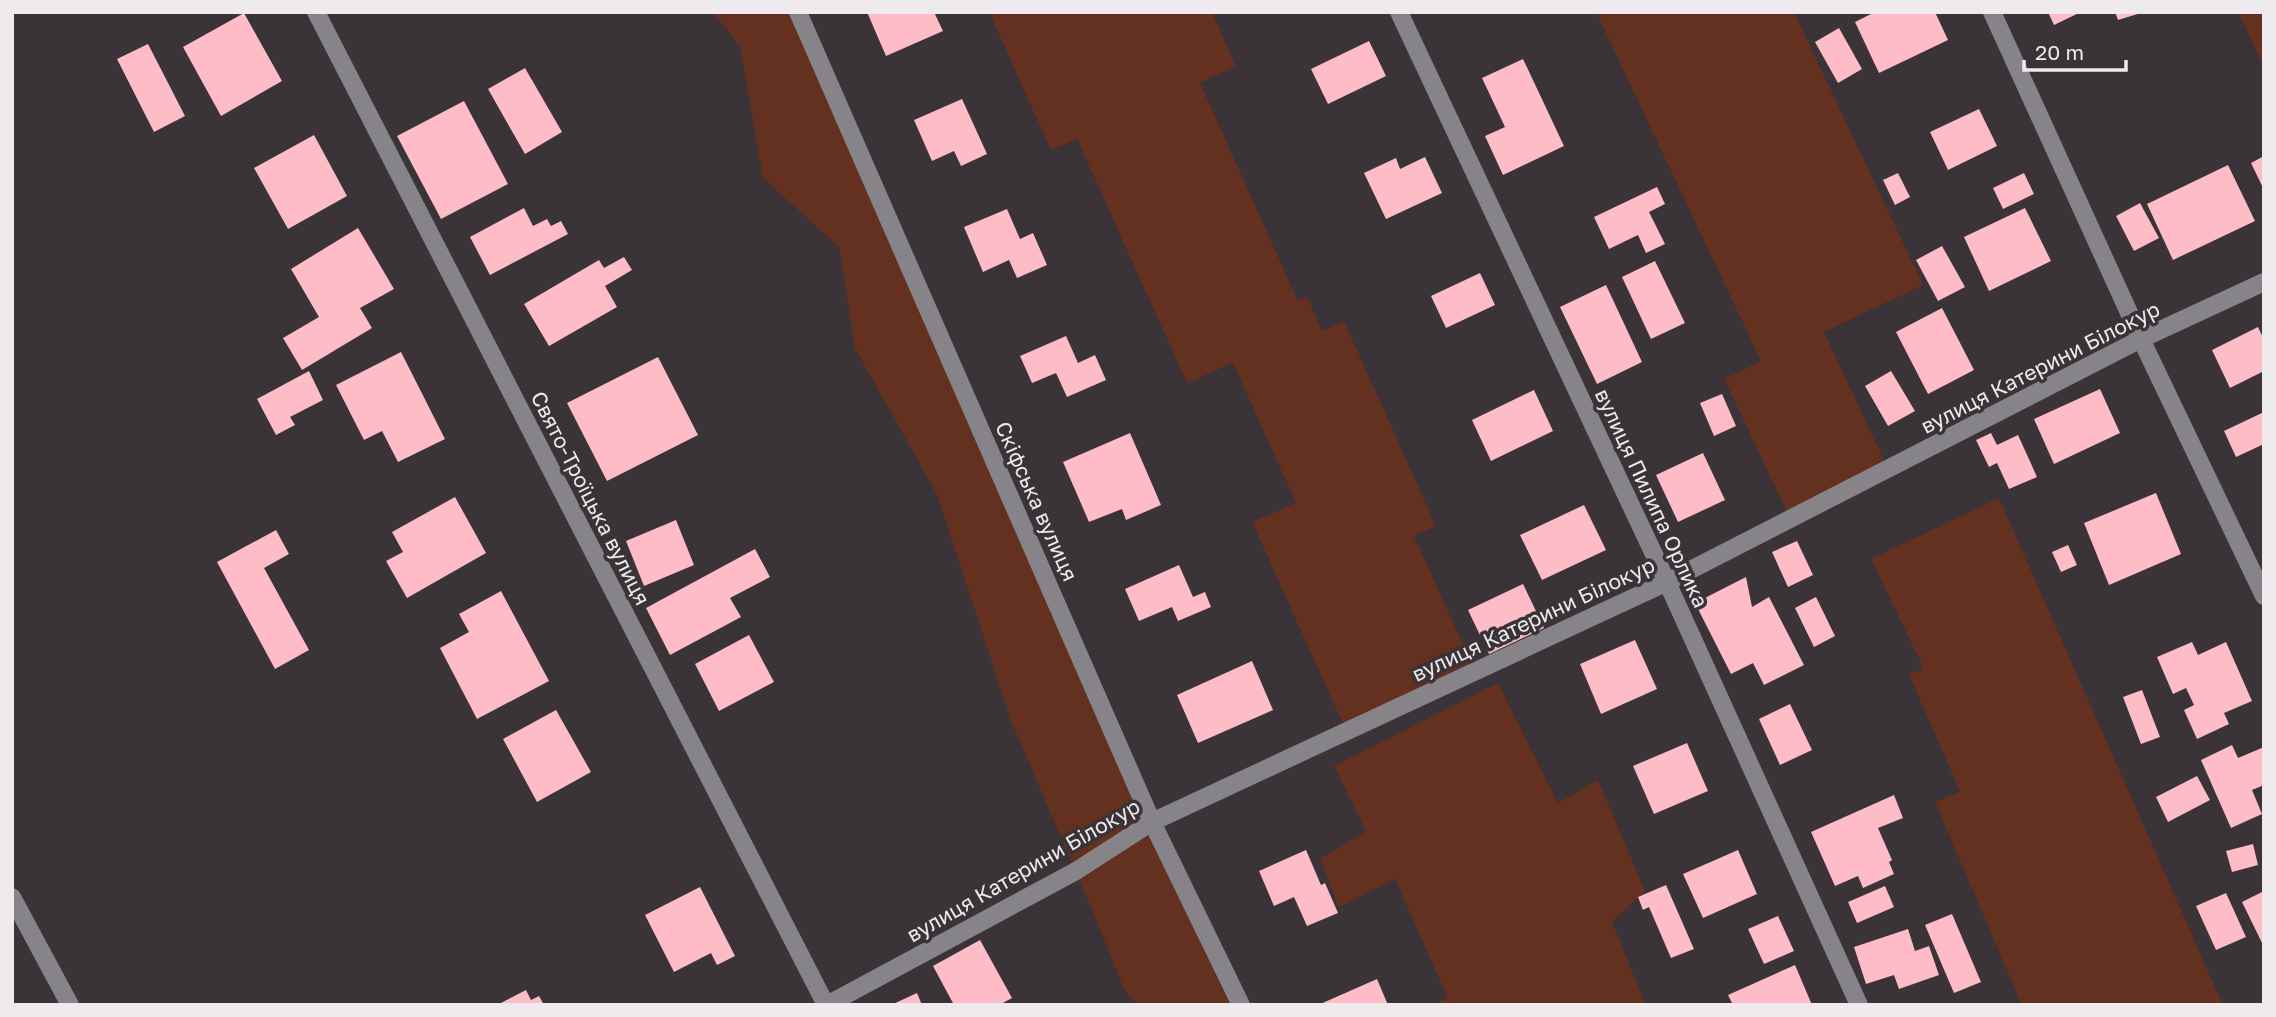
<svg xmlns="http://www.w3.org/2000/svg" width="2276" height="1017" viewBox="0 0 2276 1017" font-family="'Golos Text',sans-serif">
<rect width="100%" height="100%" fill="#3a3338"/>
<path fill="#643020" d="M712 12H798L1241 1005H1138L1124 989 1093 912 1012 723 937 495 855 348 839 247 763 178 740 46Z
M989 12H1212L1236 66 1200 83 1298 301 1307 297 1322 331 1344 321 1436 526 1414 536 1478 678 1349 737 1252 522 1296 503 1233 363 1187 383 1077 139 1051 150Z
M1596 12H1794L1923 285 1824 332 1890 473 1791 520 1724 379 1761 361Z
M2238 12H2264V67Z
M1999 498 2223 1005H2022L1935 802 1960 792 1909 674 1924 669 1871 559Z
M1498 683 1558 803 1598 780 1645 891 1612 922 1646 1005H1435L1447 997 1395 879 1339 907 1320 859 1366 831 1334 766Z"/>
<path fill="#febcc7" d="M867 12H934L943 31 886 56Z
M1875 12H1935L1948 40 1879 73 1855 22Z
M2048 12H2081L2054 25Z
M2115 12H2141V13L2118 20Z
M244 13 282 81 221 116 183 47Z
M1839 28 1862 69 1838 83 1815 42Z
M1369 41 1386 76 1328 104 1311 69Z
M148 44 185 116 154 132 117 59Z
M1523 59 1564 146 1503 175 1485 136 1505 127 1482 78Z
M525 68 562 132 525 154 488 89Z
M962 99 987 154 961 166 954 151 932 161 914 120Z
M464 101 508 184 441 219 397 136Z
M1979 109 1997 146 1948 170 1930 132Z
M314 135 347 196 288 229 254 168Z
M2264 156V190L2251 163Z
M1425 157 1442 193 1386 219 1364 173 1396 158 1400 169Z
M2228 165 2255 221 2173 260 2147 204Z
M1898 173 1910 197 1895 205 1883 180Z
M2024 173 2034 194 2003 209 1993 188Z
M1657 187 1665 204 1649 212 1665 244 1646 253 1638 235 1609 249 1594 217Z
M2140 203 2159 238 2134 251 2116 216Z
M524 208 533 226 547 219 551 226 561 221 568 234 490 275 470 237Z
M2025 208 2051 261 1989 291 1964 237Z
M1007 209 1020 239 1033 233 1047 265 1017 278 1009 260 983 272 964 227Z
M358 228 394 289 360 308 372 328 302 370 283 338 319 317 291 269Z
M1942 246 1965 287 1938 301 1916 260Z
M624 257 632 270 605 286 617 307 549 346 524 304 599 260 604 268Z
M1655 261 1685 323 1651 339 1622 277Z
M1480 273 1495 305 1446 328 1431 296Z
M1606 285 1642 362 1597 384 1560 307Z
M1942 308 1974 370 1928 394 1896 332Z
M2258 327 2264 340V371L2230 388 2212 350Z
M1066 336 1078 363 1095 355 1106 380 1067 397 1056 373 1032 383 1020 356Z
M401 352 445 439 398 462 382 431 364 440 336 385Z
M658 357 698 435 607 481 567 403Z
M309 371 323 400 290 417 295 425 276 435 257 399Z
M1891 371 1915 411 1888 426 1865 386Z
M2100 389 2120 433 2054 464 2034 419Z
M1534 390 1553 431 1491 461 1472 420Z
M1722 394 1736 426 1714 436 1700 403Z
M2264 412V444L2236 457 2224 431Z
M1130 433 1161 505 1126 520 1122 509 1089 522 1063 462Z
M1991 433 1997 445 2018 435 2037 477 2009 489 1997 463 1989 467 1976 440Z
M1703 453 1725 500 1678 522 1656 475Z
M2156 493 2181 554 2109 585 2084 523Z
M455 497 486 553 407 598 386 561 403 552 392 532Z
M1584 505 1606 550 1542 580 1520 535Z
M676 520 694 565 644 586 626 541Z
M276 530 289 554 264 568 309 650 275 669 217 562Z
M1797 541 1813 575 1788 587 1772 552Z
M2068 545 2077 565 2061 572 2052 552Z
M755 549 770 577 730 598 741 617 670 655 646 608Z
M1179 565 1193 597 1205 592 1211 607 1178 621 1172 607 1139 621 1125 589Z
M1746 577 1752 607 1769 597 1804 665 1764 685 1753 663 1731 674 1695 603Z
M1523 584 1544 628 1489 654 1468 610Z
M501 591 549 681 477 719 440 648 469 632 459 614Z
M1816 597 1835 636 1814 647 1795 608Z
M749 635 774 682 719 711 695 664Z
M1635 640 1657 689 1601 714 1580 664Z
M2192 642 2198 655 2226 642 2252 701 2224 713 2229 724 2197 739 2184 710 2194 705 2186 688 2173 694 2157 657Z
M1252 661 1273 710 1198 743 1177 695Z
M2142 690 2160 737 2141 744 2123 697Z
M1790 704 1812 750 1780 765 1759 719Z
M556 710 591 772 537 802 503 739Z
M1687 743 1708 791 1654 814 1633 766Z
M2232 745 2238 758 2264 747V785L2252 790 2262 814 2231 828 2201 760Z
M2197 776 2210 800 2168 822 2156 797Z
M1894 795 1903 818 1878 828 1892 860 1889 862 1894 874 1863 888 1858 876 1835 886 1811 832Z
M2253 844 2258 865 2232 872 2226 851Z
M1306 850 1321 885 1325 883 1338 913 1307 926 1294 897 1274 906 1259 871Z
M1738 850 1757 894 1703 918 1683 874Z
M1666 885 1694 949 1671 958 1649 907 1643 910 1638 897Z
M1885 886 1894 907 1857 923 1848 902Z
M700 887 735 956 717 965 711 953 674 972 645 915Z
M2264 891V947L2242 902Z
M2226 893 2246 937 2216 950 2196 906Z
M1952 914 1981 982 1954 993 1925 925Z
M1778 916 1794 951 1764 964 1748 929Z
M1908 929 1915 951 1929 946 1939 975 1899 989 1894 975 1866 984 1854 947Z
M980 940 1012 998 999 1005H954L933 966Z
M1795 965 1812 1005H1733L1728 995Z
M1377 979 1388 1005H1318Z
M526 990 531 1000 539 996 544 1005H497Z
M917 993 922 1005H891Z"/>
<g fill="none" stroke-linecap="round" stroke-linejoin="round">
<path stroke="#868488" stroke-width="18" d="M316 12 826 1005
M798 12 1152 822 1241 1005
M1399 12 1667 582 1859 1005
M1992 12 2141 339 2264 596
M12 897 70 1005
M827 1005 1076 871 1152 822 1667 582 2141 339 2264 282"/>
</g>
<g text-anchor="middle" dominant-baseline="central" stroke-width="7" stroke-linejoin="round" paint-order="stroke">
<g font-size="21" fill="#efeaed" stroke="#3a3338">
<text transform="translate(2040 367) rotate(-27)">вулиця Катерини Білокур</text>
<text transform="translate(591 498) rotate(63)">Свято-Троїцька вулиця</text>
<text transform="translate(1652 498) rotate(65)">вулиця Пилипа Орлика</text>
<text transform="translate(1037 501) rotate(66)">Скіфська вулиця</text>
<text transform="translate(1533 619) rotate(-25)">вулиця Катерини Білокур</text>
<text transform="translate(1023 870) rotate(-30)">вулиця Катерини Білокур</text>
</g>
</g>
<rect width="2276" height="1017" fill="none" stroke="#efeaed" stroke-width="28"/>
<path d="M2024 60v10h102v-10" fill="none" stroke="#efeaed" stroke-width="3.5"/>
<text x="2035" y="60" font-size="21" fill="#efeaed" stroke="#3a3338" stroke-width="5" paint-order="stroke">20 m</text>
</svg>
